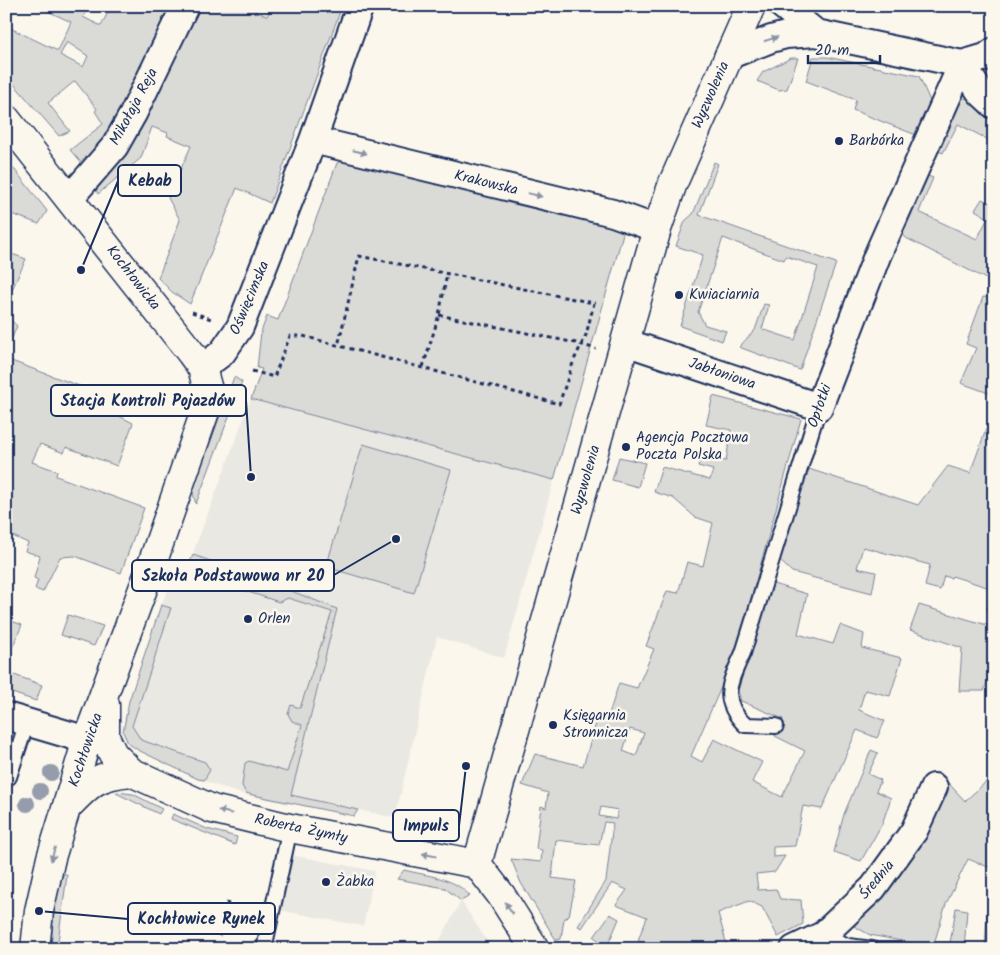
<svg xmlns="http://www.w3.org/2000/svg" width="1000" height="955" viewBox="0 0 1000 955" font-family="Kalam,sans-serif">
<rect width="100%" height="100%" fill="#fbf7ec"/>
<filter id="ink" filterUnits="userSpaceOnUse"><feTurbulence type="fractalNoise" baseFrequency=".02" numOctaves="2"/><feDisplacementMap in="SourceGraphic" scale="10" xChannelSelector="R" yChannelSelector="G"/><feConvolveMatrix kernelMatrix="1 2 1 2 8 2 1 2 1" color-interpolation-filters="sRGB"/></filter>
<g filter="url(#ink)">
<path fill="#eae8e2" d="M251 399 554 480 504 658 437 637 395 818 291 795 289 804 238 793 198 779 138 750 125 738 123 732 125 714 161 605 177 569 190 561Z
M291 855 375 871 363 926 279 910Z
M461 901 483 935 494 949H435Z"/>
<path fill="#dadad7" stroke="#7a849a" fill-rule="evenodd" d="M37 6H89L83 17 101 26 111 6H174L127 111 85 167 70 150 103 124 95 111 97 109 75 81 48 103 70 131 59 136 6 75V26L58 51 71 22ZM67 42 88 56 83 67 60 55Z
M194 6H256L255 11 267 16 272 6H342L270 203 237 188 190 304 172 292 158 278 180 220 168 198 191 146 167 136 168 133 152 127 141 158 98 194 93 184Z
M813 57H827L919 76 930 101 916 135 853 110 856 100 806 81Z
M791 58H798L787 89 779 90 757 81 763 72Z
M963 98 974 99 994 116V140L987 139 958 124 943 153 935 150 957 102Z
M346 160 624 230 554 480 251 399 262 369 257 368 261 332 267 316 278 320 337 163Z
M714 162 718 164 699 215 836 263 800 370 739 347 755 330 764 304 769 305 762 329 795 340 818 267 786 256 784 260 723 238 698 312 705 325 726 331 722 341 680 326 703 255 676 246 685 221 693 214Z
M6 165 15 170 47 211 39 224 6 212Z
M923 174 933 178 919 212 977 239 988 218 975 210 982 199 994 205V283L904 237 898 227Z
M6 252 26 259 6 303Z
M983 297 994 298V395L961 383 976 348 966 344Z
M6 315 17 326 9 345 6 343Z
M6 359 123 402 117 415 133 423 117 466 66 447 64 453 40 444 32 462 57 471 56 476 144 508 121 573 75 556 60 557 43 592 35 589 38 580 34 578 40 556 25 551 28 543 6 533Z
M234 377 242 382 196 504 193 494 195 484Z
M713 396 801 419 736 653 691 756 702 762 714 739 762 762 752 782 782 797 805 751 775 736 783 719 741 701 738 691 770 583 807 594 798 634 833 644 840 625 864 634 862 648 902 658 890 696 865 690 859 710 885 721 877 738 857 730 822 809 803 806 795 846 773 847V857L785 856 775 872 756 874 758 890 776 889 780 899 801 900 803 924 778 937 762 907 749 901 718 913 728 949H685L683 944C665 950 654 953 638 940L647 917 616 905 627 890 612 883 582 928 578 926 606 881 613 823 604 822 599 845 556 840 552 878 576 881 569 916 564 919 561 939 556 940 521 883 511 859 541 862 542 850 536 849 541 806 546 808 548 793 522 785 535 754 583 766 598 717 607 720 619 683 637 688 654 649 646 646 667 591 678 593 687 562 703 566 713 523 695 517 673 498 654 492 662 467 710 480 713 470 698 466 701 457 726 461 731 430 706 425ZM630 729 644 733 636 756 623 751ZM601 807 618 810 616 819 599 816Z
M994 408V613L987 610 993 589 952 576 951 578 944 576 940 590 925 586 930 565 863 547 857 568 876 572 872 593 792 572 777 558 806 468 918 505 948 466 970 473Z
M363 444 451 470 414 593 326 567Z
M619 457 645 463 638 487 612 480Z
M193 555 243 572 337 609 291 795 358 810 354 816 253 795 246 793 242 786 245 763 249 761 287 772 302 725 292 721 288 714 291 705 300 708 332 612 288 598 279 602 233 587 229 575 190 562Z
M161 605 171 608 132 726 141 740 205 762 210 770 204 780 198 779 138 750 128 743 123 732 129 701Z
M919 605 994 627V669H991L984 691H959L962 648 910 630Z
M68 615 103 626 94 646 61 635Z
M6 619 22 625 6 662Z
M6 672 42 685 36 701 6 691Z
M871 750 878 753 868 774 881 780 876 791 891 798 882 824 861 861 834 852 844 814Z
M940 774 965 801 988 780 994 784V860L991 868 968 859 946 904 933 947 870 935 852 925 927 819Z
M117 792 133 794 162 809 159 814 116 793Z
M173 814 207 829 237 837 235 845 171 819Z
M404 870C427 876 454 877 470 896L461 901 445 888 397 879Z
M65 873 67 875 57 949H51C52 934 55 880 65 873Z
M956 908 967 910 964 949H949Z
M987 913 994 915V949H985Z
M610 914 619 919 610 940 605 945 594 937Z"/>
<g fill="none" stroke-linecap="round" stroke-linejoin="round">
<g stroke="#1b2f5e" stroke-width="18">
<path id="service" d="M776 726 745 725C719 699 730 682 743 653L819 407
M9 777 27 722
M823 935 848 946 872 949
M264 949 290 828"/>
</g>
<g stroke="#1b2f5e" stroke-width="30">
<path id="minor" d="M783 6 816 33
M728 56 771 39 786 35 816 33 962 64 986 57 994 51
M962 64 980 92 994 105
M313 140 613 213 657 229
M70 198 115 146 133 114 185 6
M625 342 819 407 877 256 962 64
M202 368 222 353 240 327 313 140 360 6
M6 716 87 740
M794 949 823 935 873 888 914 831 934 787"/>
</g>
<g stroke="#1b2f5e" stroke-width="31">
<path id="tertiary" d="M6 119 191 353 202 368 210 397 151 567 87 740 51 858 39 911 35 949
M105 705V737L113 754 131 772 212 809 290 828 477 864
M67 807C90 783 97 775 131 772
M477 864 657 229 673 183 751 6
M477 864 501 895 535 949"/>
</g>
<path stroke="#1b2f5e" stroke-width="3" stroke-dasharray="4 4" stroke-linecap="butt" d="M192 312 214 320
M439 315 576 343 596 349
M423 367 439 315 447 274
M252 371 274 377 290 336H303C388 359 473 381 559 404L574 360 586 335 594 303 359 256 338 346
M219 936 228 902"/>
<use href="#service" stroke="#fbf7ec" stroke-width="14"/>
<use href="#minor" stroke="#fbf7ec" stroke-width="26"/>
<use href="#tertiary" stroke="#fbf7ec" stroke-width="28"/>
</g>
<g fill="#959cab">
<circle cx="51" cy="773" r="8"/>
<circle cx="40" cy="791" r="8"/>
<circle cx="27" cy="804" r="8"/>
</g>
<defs><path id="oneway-solid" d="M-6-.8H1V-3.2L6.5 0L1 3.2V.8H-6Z" transform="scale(1.25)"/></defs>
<g fill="#8b93a5">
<use href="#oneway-solid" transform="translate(771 39) rotate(-17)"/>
<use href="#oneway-solid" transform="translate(360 152) rotate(14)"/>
<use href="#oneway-solid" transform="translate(535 195) rotate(14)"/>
<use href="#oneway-solid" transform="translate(225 812) rotate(-166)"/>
<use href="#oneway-solid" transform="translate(53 854) rotate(106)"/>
<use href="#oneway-solid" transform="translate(429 855) rotate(-169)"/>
<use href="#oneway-solid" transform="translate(509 908) rotate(-123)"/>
</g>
</g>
<g fill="#1b2f5e" stroke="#fbf7ec" stroke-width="2">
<circle cx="839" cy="141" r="5"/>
<circle cx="679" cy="295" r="5"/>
<circle cx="626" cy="447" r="5"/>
<circle cx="248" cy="619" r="5"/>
<circle cx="553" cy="725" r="5"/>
<circle cx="326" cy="882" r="5"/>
</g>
<g text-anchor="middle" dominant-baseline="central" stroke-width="5" stroke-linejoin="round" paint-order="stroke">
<g font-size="15" fill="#1b2f5e" stroke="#fbf7ec">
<text transform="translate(711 95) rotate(-66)">Wyzwolenia</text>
<text transform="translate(134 107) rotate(-62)">Mikołaja Reja</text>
<text transform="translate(486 183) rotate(14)">Krakowska</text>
<text transform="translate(133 278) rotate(52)">Kochłowicka</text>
<text transform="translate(250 298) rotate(-67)">Oświęcimska</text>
<text transform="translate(722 374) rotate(19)">Jabłoniowa</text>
<text transform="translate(820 406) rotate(-71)">Opłotki</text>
<text transform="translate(586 480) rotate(-74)">Wyzwolenia</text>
<text transform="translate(86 750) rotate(-71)">Kochłowicka</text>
<text transform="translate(301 829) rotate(12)">Roberta Żymły</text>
<text transform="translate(877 880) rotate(-50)">Średnia</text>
</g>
<g font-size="15" fill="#1b2f5e" stroke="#fbf7ec" text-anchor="start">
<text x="849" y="141">Barbórka</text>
<text x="689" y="295">Kwiaciarnia</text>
<text x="636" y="438">Agencja Pocztowa<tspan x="636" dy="17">Poczta Polska</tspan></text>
<text x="258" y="619">Orlen</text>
<text x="563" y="716">Księgarnia<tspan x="563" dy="17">Stronnicza</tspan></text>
<text x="336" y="882">Żabka</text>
</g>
</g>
<path fill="none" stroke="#1b2f5e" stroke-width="2" d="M81 270L118 181M251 477L246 400M396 539L334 575M466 766L459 826M39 911L128 919"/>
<g fill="#1b2f5e" stroke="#fbf7ec" stroke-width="2">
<circle cx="81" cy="270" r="5"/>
<circle cx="251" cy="477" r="5"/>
<circle cx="396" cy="539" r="5"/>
<circle cx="466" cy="766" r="5"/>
<circle cx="39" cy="911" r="5"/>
</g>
<g fill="#fbf7ec" stroke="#1b2f5e" stroke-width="2">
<rect x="118" y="165" width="63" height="31" rx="5"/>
<rect x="51" y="385" width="195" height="31" rx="5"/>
<rect x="132" y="560" width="202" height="31" rx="5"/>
<rect x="393" y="810" width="66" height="31" rx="5"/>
<rect x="128" y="903" width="147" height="31" rx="5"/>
</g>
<g font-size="16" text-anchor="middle" font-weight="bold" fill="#1b2f5e">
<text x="150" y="186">Kebab</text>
<text x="148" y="406">Stacja Kontroli Pojazdów</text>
<text x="233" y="581">Szkoła Podstawowa nr 20</text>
<text x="426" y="831">Impuls</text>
<text x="201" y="924">Kochłowice Rynek</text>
</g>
<rect width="1000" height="955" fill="none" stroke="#fbf7ec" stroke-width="25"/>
<rect x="12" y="12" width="975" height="930" fill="none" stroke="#1b2f5e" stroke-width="2" filter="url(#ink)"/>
<path d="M808 55v8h72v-8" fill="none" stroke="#1b2f5e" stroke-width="2.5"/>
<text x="815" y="55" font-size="15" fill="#1b2f5e" stroke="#fbf7ec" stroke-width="4" paint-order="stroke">20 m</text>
</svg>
